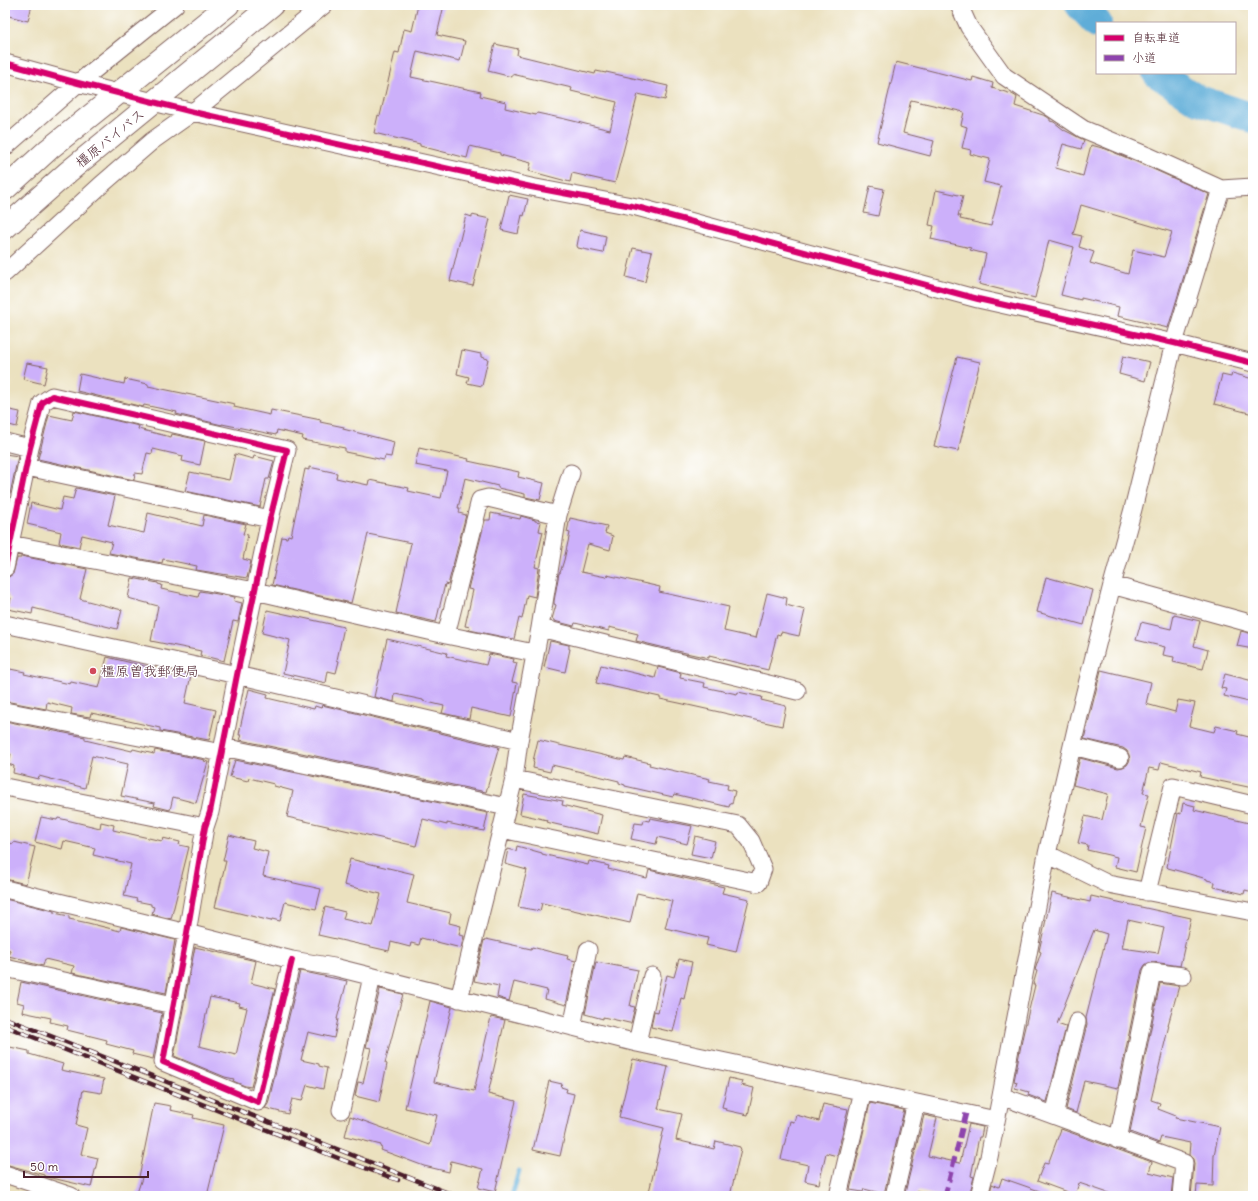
<svg xmlns="http://www.w3.org/2000/svg" width="1258" height="1201" viewBox="0 0 1258 1201" font-family="Delius,'Klee One',sans-serif">
<rect width="100%" height="100%" fill="#fff"/>
<filter id="ink" filterUnits="userSpaceOnUse"><feTurbulence type="fractalNoise" baseFrequency=".025" numOctaves="2"/><feDisplacementMap in="SourceGraphic" scale="8" xChannelSelector="R" yChannelSelector="G"/><feConvolveMatrix kernelMatrix="1 2 1 2 8 2 1 2 1" color-interpolation-filters="sRGB"/></filter>
<filter id="wash" filterUnits="userSpaceOnUse"><feTurbulence type="fractalNoise" baseFrequency=".012" numOctaves="4" result="noise"/><feDisplacementMap in="SourceGraphic" scale="16" xChannelSelector="R" yChannelSelector="G"/><feGaussianBlur stdDeviation="0.9" result="paint"/><feColorMatrix in="noise" values="0 0 0 0 0 0 0 0 0 0 0 0 0 0 0 0 0 1.4 0 .05"/><feComposite in="paint" operator="in"/></filter>
<g filter="url(#wash)">
<rect width="100%" height="100%" fill="#ebe1bf"/>
<g fill="none" stroke-linecap="round" stroke-linejoin="round">
<path stroke="#5eadd8" stroke-width="5" d="M512 1196 519 1171"/>
<path stroke="#5eadd8" stroke-width="30" d="M1080 5 1097 23
M1157 73 1196 99 1253 118"/>
</g>
<g id="blocks">
<path fill="#ccb0fa" fill-rule="evenodd" d="M5 5H32L28 21 5 15Z
M418 5H444L437 35 465 41 460 61 417 51 411 77 481 92 480 96 506 102 505 108 536 115 537 113 565 119 610 130 617 102 571 91 572 88 512 74V77L488 71 495 44 518 49 517 55 595 74 596 71 606 73V72L668 86 665 100 638 94 615 183 572 173 570 182 529 171 531 163 500 155V153L470 146 467 158 420 146V144L374 133 378 115 380 116 395 52 399 53 404 29 412 31Z
M896 62 972 81 973 77 993 83 992 88 1012 94 1017 97 1015 106 1046 116 1050 119V121L1054 122 1064 130 1084 140 1081 149 1063 144 1056 168 1083 176 1091 145 1106 149 1144 165 1209 194 1168 328 1117 316 1119 307 1081 298V300L1061 295 1074 247 1049 240 1035 298 979 284 986 254 970 250 971 248 931 239 934 226 929 225 936 190 963 196 958 216H961L960 219 991 226 1001 186 984 182 990 159 970 154 971 150 962 148 967 127 961 125 964 112 911 100 903 133 934 141 930 156 877 142ZM1081 205 1172 232 1164 257 1133 250 1128 274 1090 263 1094 252 1079 247 1082 236 1073 234Z
M870 186 884 189 878 216 864 213Z
M509 195 528 199 524 216 522 215 518 234 501 230Z
M466 215 472 217V215L490 219 473 286 450 281Z
M580 230 606 236 603 253 578 248 577 246Z
M633 248 652 252 645 282 626 277Z
M462 350 481 354V357L488 359 482 386 467 383 469 377 457 374Z
M1123 356 1150 362 1145 381 1119 374Z
M957 357 980 362 958 451 934 446Z
M27 363 48 367 44 384 23 379Z
M1232 373 1253 379V414L1214 404 1222 375 1231 377Z
M80 374 124 384 125 379 148 384V386L235 404 234 407 270 415 271 410 321 420 320 422 344 427 343 429 394 442 391 457 385 456 384 460 345 452V448L302 440 303 436 277 430 276 435 222 424V425L176 414 177 412 144 405 143 407 77 391Z
M5 409 20 412 17 427 5 424Z
M74 411 139 426 138 429 171 437 172 434 205 441 200 465 182 461 183 456 153 449 152 454 147 453 142 474 135 473 134 480 38 459 49 415 72 420Z
M419 448 469 459 468 461 519 472 518 477 544 483 540 500 525 497V494L498 488V486L465 478 458 508H460L459 513 466 515 448 585 445 584 436 622 396 613 411 543 368 534 351 603 272 585 282 537 287 538 288 535 291 536 305 469 309 470V467L337 473 336 478 368 485 369 480 409 488 408 491 441 498 447 471 415 465Z
M5 454 18 456 10 494 5 493Z
M235 454 253 459 254 456 274 461 269 479H266L260 507 185 491 190 472 229 480Z
M76 488 115 496 108 525 144 533 148 513 202 526 204 515 246 524 243 534 248 535 243 559 251 561 247 578 196 570 197 566 163 559 162 563 109 553 112 542 82 535 79 547 59 543 61 532 27 524 31 503 60 510 63 497 73 499Z
M491 513 520 519 521 516 535 520V521L541 522 539 531 543 532 535 567 539 568 535 597 527 595 522 619 519 618 514 639 469 630 470 627 465 626 473 590 468 589 485 520H490Z
M570 518 607 526 605 533 613 536 610 550 588 544 581 572 606 577 607 575 660 587 659 592 729 607 724 631 756 638 767 593 787 598 786 605 805 610 799 636 781 632 780 635 777 634 768 670 709 656V658L686 653 636 641 638 634 609 627V631L575 623 574 626 554 621V620L552 619 556 605 554 604V601L559 573H560L564 560 570 533 567 532Z
M21 556 87 569 80 599 122 610 117 629 33 608 32 614 8 609 11 598 8 597 9 594 5 593 7 578 13 574 17 558H21Z
M1046 577 1093 590 1084 625 1037 612Z
M132 578 158 583V584L162 585 161 589 198 597 200 591 235 597 234 601 242 603 238 622 233 621 224 661 200 655 201 651 151 641 158 606 128 598Z
M267 610 344 627 337 660 339 661 336 673 328 671 326 683 283 673 290 640 262 633Z
M1174 615 1200 621 1194 646 1208 650 1203 669 1173 662 1174 657 1163 655 1165 647 1136 640 1141 622 1171 629Z
M1241 631 1253 634V649L1237 646Z
M387 639 447 653 446 656 486 665 489 654 514 659 513 662 517 663 512 682 517 683 511 717 471 708 469 719 442 713 444 706 423 701V700L395 694 394 702 374 697Z
M550 641 569 645V649H570L565 672 544 667Z
M107 657 148 667 147 669 176 676 177 672 191 675 185 703 216 710 209 740 160 731V728L106 716 91 713 90 717 71 714 72 708 47 702 46 709 5 701V668L25 672 24 674 70 684 71 682 99 688Z
M601 665 655 678 658 667 681 673 680 678 705 683 704 687 737 694 738 692 762 697 761 700 786 706 782 726 679 703 660 699V697L596 683Z
M1101 670 1151 682 1146 704 1175 712 1178 700 1195 703 1189 726 1214 732 1216 726 1238 731 1237 734 1253 738V788L1200 777 1201 772 1161 762 1159 770 1149 768 1143 793 1149 794 1141 827 1146 828 1136 872 1115 867 1117 857 1087 850 1088 845 1078 843 1085 816 1102 820 1108 794 1073 785 1080 758 1118 768 1123 767 1127 765 1130 760 1129 755 1127 751 1123 748 1084 739Z
M1225 674 1253 681V703L1224 696 1226 689 1221 688Z
M249 689 268 694 267 698 314 709 315 706 321 708 322 705 499 747 486 792 240 740 242 735H239L241 724Z
M5 721 85 737V740L132 751 133 749 154 754 155 750 205 760 204 761 208 762 196 803 173 797 170 810 154 806 155 803 121 796 128 764 92 756 85 788 39 776 38 779 13 773 14 766 8 764 11 754 5 752Z
M538 740 624 760 625 757 650 763 649 765 710 779 709 781 728 785 727 789 735 791 732 804 730 803 729 807 674 794 673 797 625 786V785L619 783V781L552 765 550 772 533 768 534 762 533 761Z
M235 760 488 813 484 831 447 823V825L423 819 416 846 287 817 293 791 274 786V784L249 778 248 781 230 777Z
M524 794 563 801 562 805 602 815 598 834 546 822 547 820 520 814Z
M1183 803 1195 806 1194 810 1253 824V892L1245 890 1244 894 1214 887 1215 882 1207 880V879L1168 868 1167 867 1178 813 1181 814Z
M41 817 57 820 58 818 100 828 101 822 114 825 113 830 162 841 163 838 180 842 179 845 189 847 171 919 152 914 154 907 151 906V904L136 901 137 899 124 896 131 864 93 855 95 848 64 841 62 849 35 842Z
M650 818 692 826 687 844 658 837 656 844 631 839 635 823 643 824 644 820 649 821Z
M229 835 254 841 252 848 268 852 263 876 321 889 316 909 285 902 280 921 272 919 271 921 215 907 226 861H223Z
M695 836 715 841 711 858 691 854Z
M5 842 13 844 14 842 35 847 26 884 5 879Z
M517 846 542 853V854L588 865 589 861 609 866 608 869 647 878 649 870 666 874 724 887 722 893 749 899 736 952 706 945 708 938 665 928 672 901 637 893 630 923 542 903 540 911 518 907 527 870 505 864 508 849 516 851Z
M350 859 414 874 407 903 451 913 449 923 461 926 459 935 464 936 461 948 421 938 419 945 411 943 410 947 391 942 389 951 318 935 325 907 345 912 343 919 373 926 381 894 344 885Z
M1052 893 1090 902 1091 896 1191 918 1180 966 1153 962 1148 963 1145 965 1142 970 1118 1088 1084 1081 1076 1113 1066 1109 1087 1024 1086 1018 1107 934 1094 930 1057 1024 1066 1027 1047 1102 1028 1095 1029 1092 1015 1088 1017 1082 1014 1081 1023 1035 1035 985H1033L1037 971 1035 970 1041 952 1039 951ZM1128 920 1164 928 1158 953 1122 948Z
M5 899 54 911V913L69 916V919L88 923 120 931 121 927 175 940 166 993 72 973 74 966 45 959 43 966 26 962V960L8 956 10 950 5 948Z
M486 939 531 949 532 947 551 952 568 956 567 959 576 961 566 1005 545 999 547 990 514 982 509 1001 497 997 499 986 474 981 484 940 485 941Z
M195 947 256 961 251 983 275 989 251 1087 245 1086 233 1081 234 1079 225 1077 174 1056ZM210 997 240 1003 239 1006 247 1008 236 1055 199 1046Z
M679 959 692 962 684 999 681 998 673 1032 651 1027 654 1011 658 1012 667 975 674 977Z
M596 962 638 970 630 1006 635 1007 631 1023H629L603 1017V1019L585 1014Z
M300 971 347 981 337 1019H338L334 1038 308 1032 301 1060 319 1064V1066L327 1068 323 1089 307 1085 302 1101 292 1099 288 1114 265 1108 268 1104Z
M21 982 162 1013 153 1059 132 1054 133 1051 106 1044 107 1040 67 1030 68 1026 50 1022 51 1018 22 1012 24 1004 17 1002Z
M1160 983 1179 986 1168 1025H1169L1151 1100 1160 1103 1158 1109 1176 1116 1175 1118 1220 1127 1214 1155 1213 1186 1197 1185 1196 1196H1191L1194 1164 1193 1159 1189 1155 1190 1143 1161 1137 1159 1143 1130 1132Z
M380 989 403 994 385 1063 387 1064 379 1102 355 1096 358 1082 363 1083 371 1048 366 1047Z
M430 1001 452 1007 434 1082 474 1091 491 1017 505 1020 488 1094 516 1101 495 1192 478 1188 483 1169 451 1161 449 1172 424 1166 381 1150 382 1148 380 1147 381 1145 345 1136 350 1116 430 1145 437 1115 405 1108Z
M5 1046 29 1051V1054L63 1064 61 1070 104 1079 101 1093 83 1090 76 1125 87 1128 81 1154 98 1158 91 1187 47 1177 44 1176V1175L5 1164Z
M633 1059 668 1067 658 1109 682 1114 676 1140 714 1149 716 1141 740 1147V1148L741 1149 730 1196H648L664 1128 619 1117Z
M729 1078 742 1081 741 1085 754 1088 748 1115 725 1110 726 1108 722 1107Z
M549 1081 562 1084 561 1087 567 1089 566 1092 574 1094 560 1156 533 1150Z
M154 1103 171 1106 170 1110 194 1115 193 1118 224 1125 207 1196H136L142 1178 139 1177Z
M870 1103 904 1110 884 1194 864 1189 863 1192 850 1190Z
M823 1104 848 1109 837 1156 826 1153 819 1184 805 1181 808 1165 781 1159 790 1121 794 1122 796 1115 819 1121Z
M924 1115 937 1118 928 1156 960 1163 969 1124 983 1127 981 1137H979L971 1176 974 1177 969 1196H940L918 1191 917 1196 905 1193Z
M1061 1129 1152 1162 1149 1172 1173 1178 1171 1196H1117L1079 1183 1075 1195 1037 1181 1044 1163 1048 1164Z
M1002 1178 1048 1194 1047 1196H989L992 1184 999 1187Z"/>
</g>
</g>
<g filter="url(#ink)">
<use href="#blocks" fill-opacity="0" stroke="#82635f" stroke-width="1"/>
<g fill="none" stroke-linecap="round" stroke-linejoin="round">
<g stroke="#82635f" stroke-width="19">
<path id="minor" d="M959 5 969 27 1004 76 1083 129 1148 156 1221 189 1253 187
M5 63 78 83 193 112 531 187 637 207 978 299 1174 343 1253 363
M5 147 78 83 175 5
M5 273 100 186 152 141 193 112 324 5
M5 442 30 448
M27 467 270 519
M10 544 255 591 446 635 534 653
M5 568 30 448 42 403 52 396 287 450 270 519 237 675 210 812 205 827 187 933 163 1062 258 1102 292 960
M1112 585 1253 624
M5 624 237 675 519 741
M540 628 797 691
M446 635 480 500 488 498 558 515
M5 711 222 753
M1073 746 1120 758
M223 747 507 807
M5 787 205 827
M502 829 758 883 763 869 751 841 738 825 514 779
M1047 854 1108 884 1253 912
M5 889 187 933 292 960 334 967 637 1043 996 1120
M1147 892 1173 786 1253 805
M5 968 173 1005
M459 999 514 779 519 741 540 628 558 515 571 473
M572 1027 588 950
M637 1043 652 976
M1001 1096 1184 1163 1181 1196
M341 1110 372 977
M1054 1115 1077 1022
M1118 1140 1152 972 1183 976
M5 1174 71 1196
M838 1196 863 1091
M894 1196 916 1103
M979 1196 989 1157 1001 1096 1047 854 1079 716 1112 585 1133 509 1174 343 1221 189"/>
</g>
<g stroke="#82635f" stroke-width="24">
<path id="highway" d="M5 189 49 149 228 5
M5 228 68 172 272 5"/>
</g>
<use href="#minor" stroke="#fff" stroke-width="17"/>
<use href="#highway" stroke="#fff" stroke-width="22"/>
<g stroke="#4a1f2b" stroke-width="4.5">
<path id="rail" d="M5 1018 456 1196
M5 1026 343 1160 398 1180"/>
</g>
<use href="#rail" stroke="#fff" stroke-width="3" stroke-dasharray="9" stroke-linecap="butt"/>
<path stroke="#8e44ad" stroke-width="5" stroke-dasharray="10 5" stroke-linecap="butt" d="M945 1196 966 1113"/>
<g stroke="#fff" stroke-width="8">
<path id="cycleway" d="M5 63 78 83 193 112 531 187 637 207 978 299 1174 343 1253 363
M5 568 30 448 42 403 52 396 287 450 270 519 237 675 210 812 205 827 187 933 163 1062 258 1102 292 960"/>
</g>
<use href="#cycleway" stroke="#d6006c" stroke-width="6"/>
</g>
</g>
<circle fill="#d1495b" stroke="#fff" stroke-width="1.5" cx="93" cy="671" r="4"/>
<g text-anchor="middle" dominant-baseline="central" stroke-width="3" stroke-linejoin="round" paint-order="stroke">
<g font-size="14" fill="#4a1f2b" stroke="#fff">
<text transform="translate(110 138) rotate(-39)">橿原バイパス</text>
</g>
<g font-size="14" fill="#4a1f2b" stroke="#fff" text-anchor="start">
<text x="101" y="671">橿原曽我郵便局</text>
</g>
</g>
<rect width="1258" height="1201" fill="none" stroke="#fff" stroke-width="20"/>
<rect x="1096" y="22" width="140" height="52" fill="#ffffff" stroke="#b7a5aa"/>
<rect x="1104" y="35" width="20" height="6" fill="#d6006c" stroke="#b7a5aa"/>
<text x="1132" y="42" font-size="12" fill="#4a1f2b">自転車道</text>
<rect x="1104" y="55" width="20" height="6" fill="#8e44ad" stroke="#b7a5aa"/>
<text x="1132" y="62" font-size="12" fill="#4a1f2b">小道</text>
<path d="M24 1171v6h124v-6" fill="none" stroke="#4a1f2b" stroke-width="2"/>
<text x="30" y="1171" font-size="12" fill="#4a1f2b" stroke="#ffffff" stroke-width="3" paint-order="stroke">50 m</text>
</svg>
